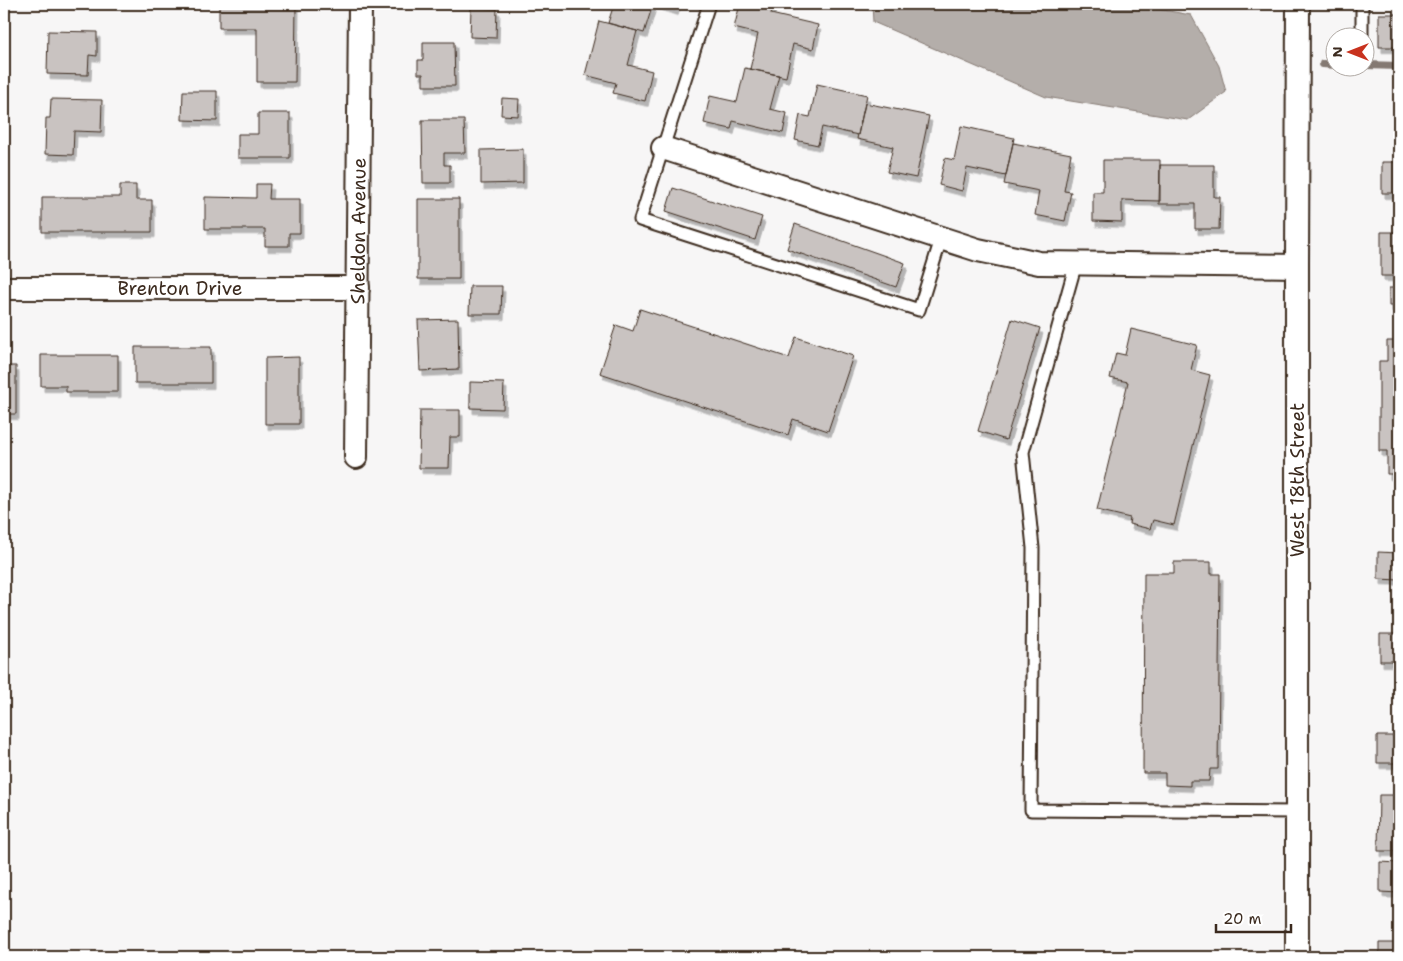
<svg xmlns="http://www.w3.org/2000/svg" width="1403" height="961" viewBox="0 0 1403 961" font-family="'Shantell Sans',sans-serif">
<defs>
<filter id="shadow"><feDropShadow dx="3" dy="5.5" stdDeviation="0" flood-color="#0004"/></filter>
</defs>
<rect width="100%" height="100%" fill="#f7f6f6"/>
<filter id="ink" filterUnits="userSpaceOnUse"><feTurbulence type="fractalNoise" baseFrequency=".02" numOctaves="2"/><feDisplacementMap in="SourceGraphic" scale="10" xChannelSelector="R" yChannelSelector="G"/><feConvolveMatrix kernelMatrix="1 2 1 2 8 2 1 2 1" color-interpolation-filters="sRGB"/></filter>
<g filter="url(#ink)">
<path fill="#b4aeaa" stroke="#847972" d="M872 4H1130L1191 15 1219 66 1226 92 1188 120 1046 97 873 22Z"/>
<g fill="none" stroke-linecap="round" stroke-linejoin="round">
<path stroke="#847972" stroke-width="8" d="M1323 64 1336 65
M1366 65 1399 66"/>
</g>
<path fill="#c9c3c1" stroke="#3b2a1e" filter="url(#shadow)" d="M219 4H296L295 82H257V28H219Z
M614 4H653L644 33 608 23Z
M656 4H677L675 10Z
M740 4H773L771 14 818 25 813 49 793 44 786 77 750 69 758 34 734 28Z
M471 8 497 9 496 38 470 37Z
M1379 14H1399V47H1379Z
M599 21 637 31 628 65 652 71 645 101 613 93 616 83 585 75Z
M48 31 97 32V56L89 55 88 75 47 74Z
M423 42H454L455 86H423V74H418V60H423Z
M745 68 779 75 770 109 787 113 783 133 733 121 731 129 704 123 710 96 737 102Z
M817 84 867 95 858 135 822 127 818 145 795 140 800 115 810 117Z
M183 91H217V121L182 120Z
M502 98 519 99 518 116 501 115Z
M51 99 102 100 101 132 74 131 73 155 45 154 46 118H50Z
M865 103 929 116 916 178 887 172 893 147 857 139Z
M258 113H290V158H238V134H258Z
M422 120H464L465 153H444V165H450V183H423Z
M961 126 1014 138 1006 176 967 168 962 191 939 185 945 158 954 160Z
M1013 143 1071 154 1064 191 1071 192 1065 221 1035 215 1039 191 1004 184Z
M523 149V183L481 184V150Z
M1103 160H1160V201L1122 200V222L1093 221V192H1103Z
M1382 162H1399V193H1382Z
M1160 165H1214V197H1220L1219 229H1195V204H1159Z
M256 184H270L269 199H300V233H289V246H265V229H205V197L256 198Z
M120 185H136V200H152V232H42V197H120Z
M673 188 762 217 755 240 666 211Z
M418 199H459V279H418Z
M795 224 905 263 896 287 787 249Z
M1381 232H1399V276H1381Z
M470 286H502L501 314H469Z
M1389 288H1399V306H1389Z
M640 309 789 358 796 337 853 356 828 431 793 419 788 435 600 373 616 325 633 331Z
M458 319 459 369 420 371 418 320Z
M1012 319 1040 328 1006 440 978 431Z
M1131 329 1197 345 1191 370 1210 375 1174 525 1153 520 1150 529 1129 524 1130 518 1097 510 1128 382 1110 378 1116 353 1125 355Z
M1387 341H1399V474H1387V451H1379V361H1387Z
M135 347H211V383H135Z
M41 355H118V392H66V386H41Z
M299 357V424H265V358Z
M4 366H16V414H4Z
M470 382 504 383 503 409 470 408Z
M420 410H460V437H450L449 468H419Z
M1378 552 1399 553V580L1378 579Z
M1174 562H1211V574H1220L1218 769H1210L1209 781H1190V786L1165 785V773H1143L1144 573H1174Z
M1380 634H1399V661H1380Z
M1377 736H1399V763H1377Z
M1379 795H1399V851H1378Z
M1380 862 1399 863V893L1380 892Z
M1379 943H1399V957H1379Z"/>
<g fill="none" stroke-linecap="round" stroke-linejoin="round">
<g stroke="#3b2a1e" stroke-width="15">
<path id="service" d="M709 4 640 220 919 310 941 239
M1362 38V4
M1076 263 1023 452 1033 548 1031 810 1297 812"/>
</g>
<g stroke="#3b2a1e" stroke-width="26">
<g id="minor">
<path d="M663 148 978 250 1039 263 1297 266"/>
<path id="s1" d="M4 288H358"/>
<path id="s2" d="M356 457 360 4"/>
<path d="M1297 957V266L1298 4"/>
</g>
</g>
<use href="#service" stroke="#fff" stroke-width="11"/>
<use href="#minor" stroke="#fff" stroke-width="22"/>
</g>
</g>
<g text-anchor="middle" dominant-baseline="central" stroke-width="5" stroke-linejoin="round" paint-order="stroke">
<g font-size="19" fill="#3b2a1e" stroke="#fff">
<text stroke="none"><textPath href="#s2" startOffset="226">Sheldon Avenue</textPath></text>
<text stroke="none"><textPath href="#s1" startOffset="176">Brenton Drive</textPath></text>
<text transform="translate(1297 480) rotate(-90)">West 18th Street</text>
</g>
</g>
<rect width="1403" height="961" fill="none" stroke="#fff" stroke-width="20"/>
<rect x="10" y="10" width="1383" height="941" fill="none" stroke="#3b2a1e" stroke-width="2" filter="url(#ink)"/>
<g transform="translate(1350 52) rotate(270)"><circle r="24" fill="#ffffff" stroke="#b1aaa5"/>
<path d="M0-4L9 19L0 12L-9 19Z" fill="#c8321e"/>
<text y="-8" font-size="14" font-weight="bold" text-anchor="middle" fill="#3b2a1e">N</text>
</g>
<path d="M1216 924v8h75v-8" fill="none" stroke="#3b2a1e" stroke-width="2.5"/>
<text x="1223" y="924" font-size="15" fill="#3b2a1e" stroke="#ffffff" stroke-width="4" paint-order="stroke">20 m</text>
</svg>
